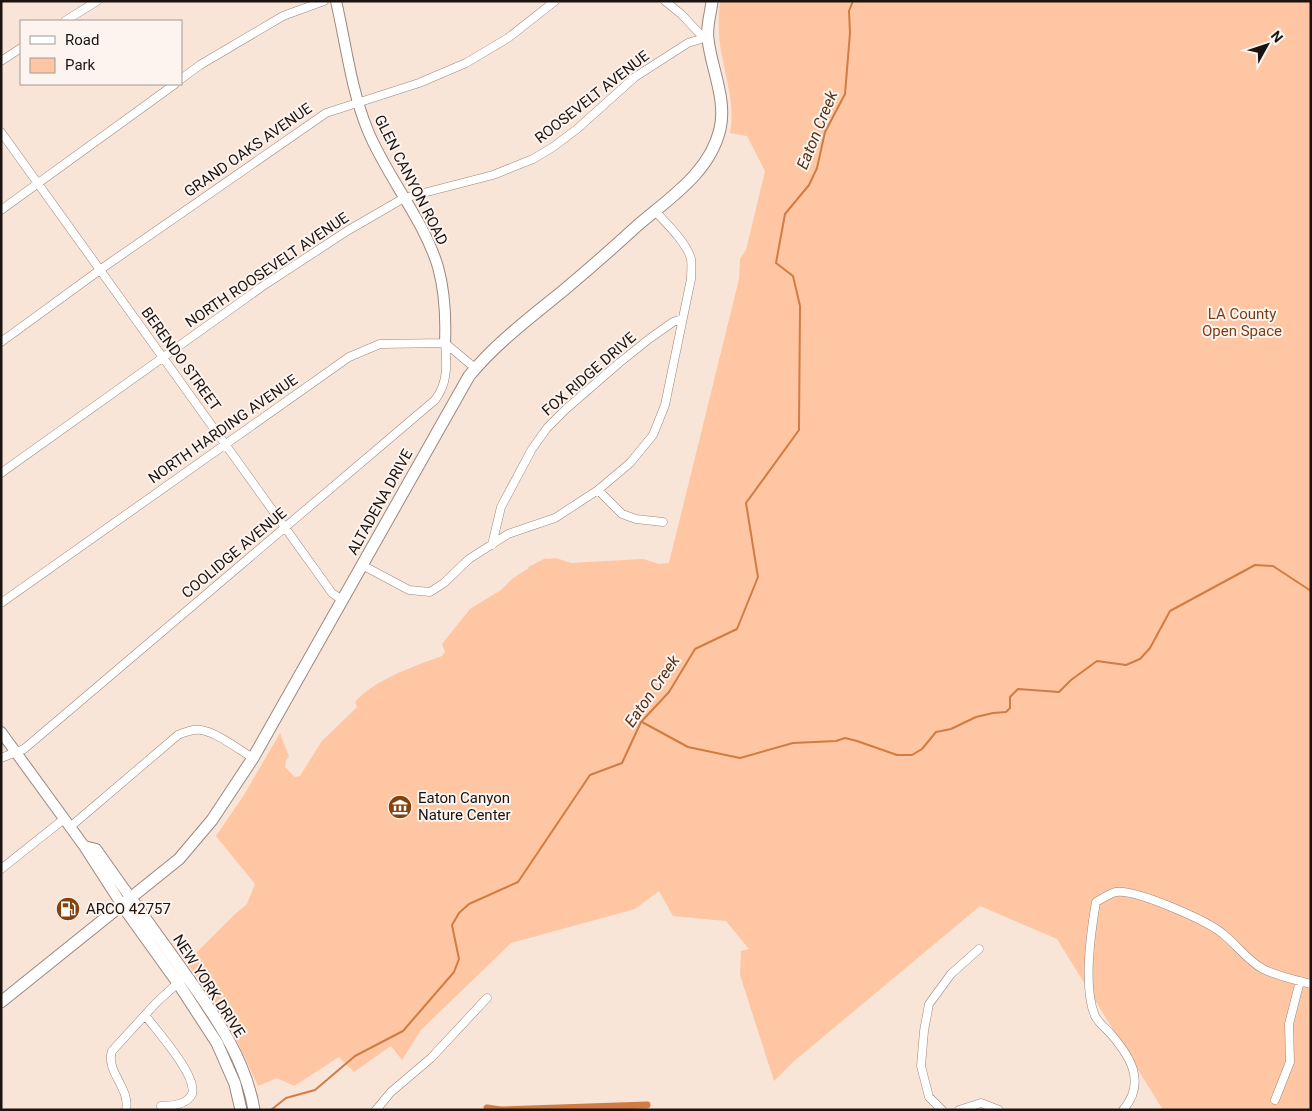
<svg xmlns="http://www.w3.org/2000/svg" width="1312" height="1111" viewBox="0 0 1312 1111" font-family="Roboto,sans-serif">
<rect width="100%" height="100%" fill="#f9e4d8"/>
<path fill="#fec6a3" d="M720 1H1311V1110H1163L1057 939 980 906 793 1062 774 1081 740 975 741 951 749 949 726 921 673 916 659 891 635 909 511 943 421 1030 402 1060 391 1046 354 1072 339 1057 294 1086 277 1078 258 1086 228 1022 181 954 183 952 192 957 235 914 247 904 255 884 216 836 244 795 280 733 289 757 286 760 285 767 295 777 300 776 322 741 357 707 355 702C374 680 414 666 442 656L445 652 442 644 470 609 501 590 512 579 529 568 528 567 546 558 547 559 556 558 571 563 643 559 659 564 669 563 739 279 740 259 746 250 765 171 747 136 730 133C735 106 727 83 722 56 718 38 718 19 720 1Z"/>
<g fill="none" stroke-linecap="round" stroke-linejoin="round">
<path stroke="#d07c42" stroke-width="2" d="M642 722 688 747 740 758 793 743 836 741 845 738 857 741 897 755H912L922 749 936 732 951 729 976 717 993 713 1006 712 1010 708V697L1018 689 1059 692 1071 680 1097 661 1126 665 1140 659 1150 648 1170 611 1255 565 1273 566 1311 591
M271 1110 286 1098 315 1090 355 1056 403 1031 454 972 459 959 452 925 459 913 469 904 518 882 590 775 622 763 641 722 669 692 695 649 737 629 758 577 746 503 799 430 800 306 793 276 776 263 785 214 809 185 817 168 825 132 845 94 850 33 849 11 853 1"/>
<path stroke="#d07c42" stroke-width="7" d="M487 1108 501 1110
M502 1110 647 1105"/>
<g stroke="#9b887d" stroke-width="9">
<path id="minor" d="M665 1 681 14 701 35 707 37
M65 21 97 1
M1 61 21 48
M181 79 200 65 283 16 324 1
M1 132 332 593 342 600
M1 210 175 84
M1 342 104 267 326 113 419 83 466 63 508 38 555 1
M1 473 263 286 347 231 404 198 493 175 533 159 553 147 577 129 635 77 688 43 707 37
M598 490 622 514 636 519 663 522
M492 545 501 507 532 449 547 428 566 409 619 363 649 339 673 322 682 319
M362 565 409 590 430 592 444 583 469 559 508 534 555 518 598 490 630 463 653 435 665 405 691 279C691 273 692 266 691 259 687 243 666 223 655 211
M1 603 349 357 380 344 445 343 475 368
M1 758 24 749 435 400C448 383 447 365 445 343
M70 827 178 735C185 732 192 729 201 730 216 732 238 749 253 758
M1 869 64 819
M145 1015C156 1030 198 1076 192 1094 187 1105 171 1106 161 1106
M1275 1100 1290 1062 1289 1024 1300 981
M126 1110C131 1089 105 1071 112 1051L156 1003 181 980
M376 1110 391 1092 431 1058 487 998
M942 1110 929 1097 921 1066 924 1031 929 1004 951 974 979 949
M959 1110 981 1103 999 1110
M1123 1110C1147 1082 1130 1056 1110 1033 1105 1028 1098 1022 1095 1016 1083 988 1091 931 1096 902 1102 899 1110 893 1116 892 1136 889 1208 921 1223 934 1237 945 1247 960 1263 969 1277 976 1295 980 1311 984"/>
</g>
<g stroke="#9b887d" stroke-width="12">
<path id="tertiary" d="M336 1C346 44 351 90 368 131 387 177 424 220 438 267 445 292 446 318 445 343
M1 732 84 846 122 905
M84 846 96 849 130 897"/>
</g>
<g stroke="#9b887d" stroke-width="13">
<path id="secondary" d="M130 897C149 924 169 951 188 978 216 1017 246 1061 254 1110
M122 905 178 983 217 1043 235 1084 241 1110
M1 1002 179 859 212 820 253 758 469 376C496 343 531 317 564 290 589 269 614 247 638 225 671 197 710 172 720 129 727 99 711 68 708 39 706 27 711 13 712 1"/>
</g>
<use href="#minor" stroke="#fff" stroke-width="8"/>
<use href="#tertiary" stroke="#fff" stroke-width="10"/>
<use href="#secondary" stroke="#fff" stroke-width="11"/>
</g>
<defs>
<g id="museum-disc" transform="scale(1.25)"><circle r="9.5" fill="#84430e" stroke="#fdf4ef"/><path d="M0-6L6-3V-2H-6V-3ZM-5-1h2V3h-2ZM-1-1h2V3h-2ZM3-1h2V3H3ZM-6 4H6V6H-6Z" fill="#fff"/></g>
<g id="fuel-disc" transform="scale(1.25)"><circle r="9.5" fill="#84430e" stroke="#fdf4ef"/><path d="M-5.5-6h7V0h2V4h1.3V-2.5L3-4.5l.8-.8L6-3V5H2.5V1h-1V6h-7ZM-4.2-4.7v3.2H.2V-4.7Z" fill="#fff"/></g>
</defs>
<g fill-rule="evenodd">
<use href="#museum-disc" x="400" y="807"/>
<use href="#fuel-disc" x="68" y="909"/>
</g>
<g text-anchor="middle" dominant-baseline="central" stroke-width="4" stroke-linejoin="round" paint-order="stroke">
<g font-size="15" fill="#1a130f" stroke="#fdf4ef">
<text transform="translate(592 97) rotate(-38)">ROOSEVELT AVENUE</text>
<text transform="translate(248 150) rotate(-35)">GRAND OAKS AVENUE</text>
<text transform="translate(411 180) rotate(63)">GLEN CANYON ROAD</text>
<text transform="translate(267 270) rotate(-34)">NORTH ROOSEVELT AVENUE</text>
<text transform="translate(181 359) rotate(54)">BERENDO STREET</text>
<text transform="translate(589 374) rotate(-41)">FOX RIDGE DRIVE</text>
<text transform="translate(223 429) rotate(-35)">NORTH HARDING AVENUE</text>
<text transform="translate(380 502) rotate(-61)">ALTADENA DRIVE</text>
<text transform="translate(234 553) rotate(-40)">COOLIDGE AVENUE</text>
<text transform="translate(209 986) rotate(57)">NEW YORK DRIVE</text>
</g>
<g font-size="15" fill="#773f16" stroke="#fdf4ef">
<text x="1242" y="314">LA County<tspan x="1242" dy="17">Open Space</tspan></text>
</g>
<g font-size="15" fill="#1a130f" stroke="#fdf4ef" text-anchor="start">
<text x="418" y="798">Eaton Canyon<tspan x="418" dy="17">Nature Center</tspan></text>
<text x="86" y="909">ARCO 42757</text>
</g>
<g font-size="16" font-style="italic" fill="#543119" stroke="#fdf4ef">
<text transform="translate(817 130) rotate(-68)">Eaton Creek</text>
<text transform="translate(652 691) rotate(-55)">Eaton Creek</text>
</g>
</g>
<rect width="1312" height="1111" fill="none" stroke="#1a130f" stroke-width="5"/>
<rect x="20" y="20" width="162" height="65" fill="#fdf4ef" stroke="#a29a95"/>
<rect x="30" y="36" width="25" height="8" fill="#ffffff" stroke="#a29a95"/>
<text x="65" y="45" font-size="15" fill="#1a130f">Road</text>
<rect x="30" y="58" width="25" height="15" fill="#fec6a3" stroke="#a29a95"/>
<text x="65" y="70" font-size="15" fill="#1a130f">Park</text>
<g transform="translate(1267 45) rotate(50)" stroke="#fdf4ef" stroke-width="4" paint-order="stroke">
<path d="M0-4L9 19L0 12L-9 19Z" fill="#1a130f"/>
<text y="-8" font-size="14" font-weight="bold" text-anchor="middle" fill="#1a130f">N</text>
</g>
</svg>
